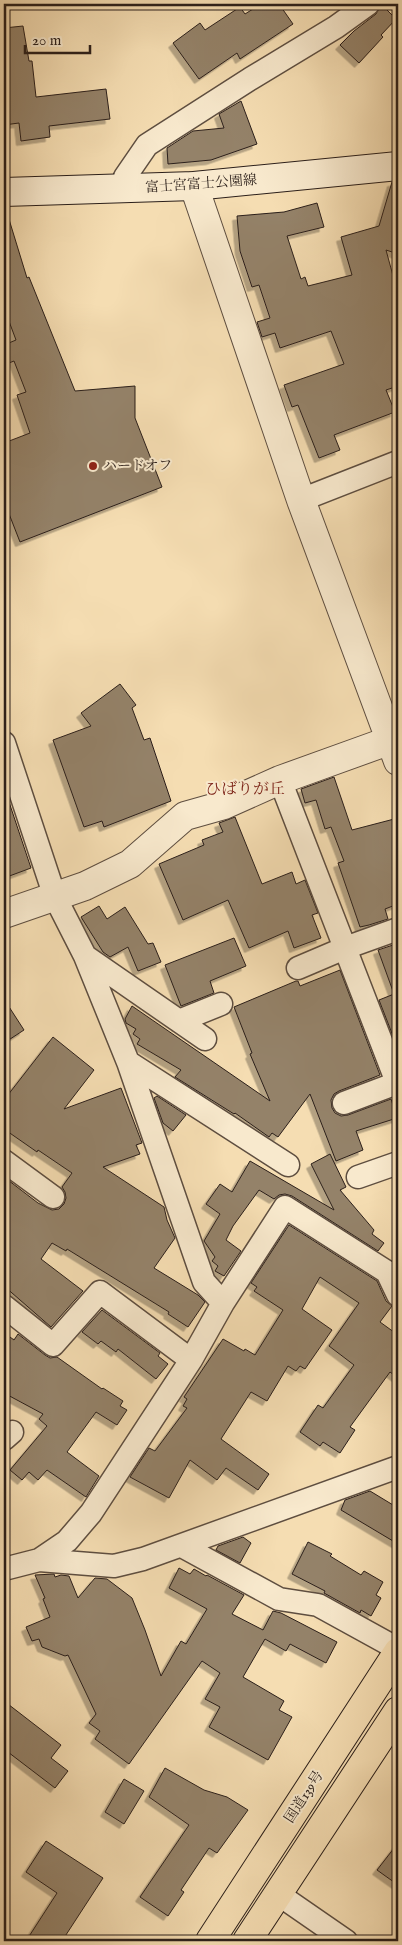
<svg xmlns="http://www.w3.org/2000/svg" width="402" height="1945" viewBox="0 0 402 1945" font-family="'IM FELL English','Noto Serif JP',serif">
<defs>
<filter id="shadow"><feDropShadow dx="-4.5" dy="4.5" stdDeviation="0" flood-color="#0004"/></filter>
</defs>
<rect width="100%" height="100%" fill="#f5ddb2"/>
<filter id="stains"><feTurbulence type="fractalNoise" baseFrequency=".004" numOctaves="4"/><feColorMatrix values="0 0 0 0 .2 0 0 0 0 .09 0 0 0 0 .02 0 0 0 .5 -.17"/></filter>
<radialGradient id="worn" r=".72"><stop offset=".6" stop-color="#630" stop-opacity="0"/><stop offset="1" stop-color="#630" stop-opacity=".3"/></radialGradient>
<path fill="#948269" stroke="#2b1f1a" filter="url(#shadow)" d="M261 4H279L293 24 240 59 237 53 199 79 173 43 200 23 205 30 240 7 245 14Z
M381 4 396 19 381 35 383 37 359 63 340 45 354 31 376 14Z
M23 26 29 61H32L36 97 106 89 110 119 49 126 50 137 21 141 19 123 4 125V28Z
M241 101 257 144 211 160 168 164 167 148 193 131 224 128 219 114Z
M392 182H398V254L386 250 398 294V386L386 390 395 412 334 435 340 450 319 458 298 405 292 407 284 385 344 364 331 331 280 348 275 333 262 337 257 322 270 318 259 285 252 287 240 251 237 216 284 212 317 203 324 227 287 236 301 279 305 277 308 286 352 275 341 237 379 226Z
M8 216 27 278 29 277 75 391 135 386V418L162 487 20 542 4 501V443L30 433 17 395 26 392 14 361 4 365V345L16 340 4 308V217Z
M120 684 136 705 132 708 144 740 150 738 171 801 104 827 102 821 84 827 53 740 91 726 81 713Z
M334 777 352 830 398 818V904L385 909 388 919 369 925 360 927 338 863 344 861 331 827 325 829 316 800 305 803 301 789Z
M4 787 31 868 4 878Z
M235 817 262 884 292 872 296 884 305 880 318 913 312 915 321 938 294 948 288 931 249 948 228 900 183 920 159 864 204 845 202 840 223 832 219 823Z
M99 906 107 919 125 907 148 944 153 943 161 962 138 971 128 947 110 957 103 952 81 917Z
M234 938 246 966 210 981 214 993 181 1006 165 965Z
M396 944 398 949V1049L379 1000 394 994 378 950Z
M340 970 380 1075 339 1091 334 1094 331 1100 332 1108 335 1113 341 1116 348 1115 391 1099 397 1118 356 1131 363 1150 336 1161 310 1094 278 1137 272 1133 269 1137 235 1113 234 1114 175 1077 181 1070 137 1044 140 1039 133 1034 136 1029 126 1023 125 1019 132 1006 270 1101 250 1054 252 1053 234 1007 296 981H298L300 986Z
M4 999 24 1030 4 1043Z
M53 1037 94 1070 64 1109 121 1088 142 1143 136 1145 140 1154 103 1167 164 1207 167 1220 175 1238 154 1268 198 1295 205 1302 188 1327 168 1314 169 1312 67 1249 66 1251 52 1243 41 1259 83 1291 51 1327 4 1286V1177L38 1203 52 1210 59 1209 64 1204 66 1198 65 1192 62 1187 72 1173 38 1150 37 1152 4 1129V1100Z
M157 1096 186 1115 173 1131 163 1123 154 1098Z
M330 1154 346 1187 340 1190 374 1230 372 1234 384 1243 378 1251 292 1196 285 1194 279 1195 274 1199 259 1190 233 1226 226 1240 241 1251 224 1276 215 1271 218 1266 212 1261 215 1257 204 1241 220 1214 206 1204 220 1184 232 1192 250 1161 334 1210 311 1164Z
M289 1225 377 1281 386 1301 392 1306 380 1322 398 1335V1378L390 1372 350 1427 355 1430 340 1453 323 1442 320 1446 300 1432 318 1405 323 1408 354 1365 329 1346 359 1303 320 1277 302 1309 332 1330 305 1369 300 1366 296 1371 288 1366 267 1401 251 1392 221 1439 269 1474 258 1490 226 1468 217 1480 190 1460 169 1498 130 1477 149 1448 155 1451 187 1408 183 1406 187 1399 184 1397 223 1339 244 1351 245 1349 255 1355 283 1310 254 1291 257 1287 251 1283Z
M102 1310 160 1353 158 1356 168 1364 156 1379 118 1349 116 1352 101 1341 98 1344 82 1332Z
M18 1334 45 1355 50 1358 57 1357 102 1389 103 1388 123 1401 120 1406 127 1410 117 1425 96 1412 67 1452 99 1476 86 1497 47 1470 38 1480 29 1472 22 1480 10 1470 47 1426 39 1419 43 1414 4 1393V1348L10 1337 14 1340Z
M370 1491 398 1508V1544L341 1510 345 1500Z
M243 1537 251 1543 240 1563 216 1550 218 1546Z
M308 1542 332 1554 330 1556 361 1575 364 1571 383 1582 376 1595 381 1598 371 1616 361 1610 360 1613 324 1593 325 1591 292 1574Z
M179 1568 190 1574 194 1569 206 1576 207 1575 244 1595 232 1614 263 1630 273 1611 281 1613 337 1642 326 1663 290 1644 286 1651 265 1639 243 1677 284 1701 279 1710 292 1717 268 1760 209 1727 220 1707 205 1699 220 1673 202 1661 129 1764 95 1739 100 1731 89 1723 96 1714 68 1655 65 1656 42 1647 39 1639 32 1641 26 1627 50 1617 43 1599 45 1598 35 1575 54 1574 55 1577 61 1575 69 1576 78 1598 95 1578 107 1579 132 1598 145 1630 161 1676 181 1641 186 1644 207 1609 169 1588Z
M4 1701 61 1745 51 1758 68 1771 55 1788 4 1749Z
M165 1768 204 1790 227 1797 248 1810 217 1853 209 1848 181 1890 184 1892 168 1916 140 1897 189 1825 149 1797Z
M124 1779 144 1791 124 1824 105 1812Z
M46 1841 103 1878 62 1941H26L57 1893 26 1872Z
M398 1843V1885L377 1870Z"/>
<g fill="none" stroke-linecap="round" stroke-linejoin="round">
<g stroke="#5e4e40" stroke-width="25">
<path id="minor" d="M124 189 125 177 147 145 250 79 336 27 368 4
M301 500 398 462
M4 743 55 897 85 956 128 1062 204 1282 223 1303
M280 780 398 1085
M85 956 205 1039
M298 968 345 948 398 929
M179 1021 221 1004
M128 1062 288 1165
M344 1103 397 1083
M4 1161 53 1197
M358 1177 398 1163
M4 1306 53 1345 100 1292 191 1360
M4 1439 12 1432
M182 1546 279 1599 318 1605 398 1649
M39 1560 67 1541 91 1513 191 1360 223 1303 285 1207 387 1272 398 1295
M4 1569 39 1560 114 1566 143 1559 398 1467
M278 1894 346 1941"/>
</g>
<g stroke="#5e4e40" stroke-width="30">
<path id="tertiary" d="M194 186 301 500 398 761
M4 914 85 886 130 864 185 816 224 805 280 780 391 740 398 736"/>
</g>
<g stroke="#2b1f1a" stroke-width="30">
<path id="secondary" d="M4 192 194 186 398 166"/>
</g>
<g stroke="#2b1f1a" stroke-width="30">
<path id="trunk" d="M210 1941 398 1652
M247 1941 398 1711"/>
</g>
<use href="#minor" stroke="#f8e9cd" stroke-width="22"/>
<use href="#tertiary" stroke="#f8e9cd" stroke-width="28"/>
<use href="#secondary" stroke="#f8e9cd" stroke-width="28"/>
<use href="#trunk" stroke="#f5ddb2" stroke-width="28"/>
</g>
<circle fill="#8f2418" stroke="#f8e9cd" stroke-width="2" cx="93" cy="466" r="5"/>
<g text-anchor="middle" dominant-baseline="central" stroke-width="4" stroke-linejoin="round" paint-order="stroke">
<g font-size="14" fill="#2b1f1a" stroke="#f8e9cd">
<text transform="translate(201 184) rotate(-4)">富士宮富士公園線</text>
<text transform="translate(304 1797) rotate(-57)">国道139号</text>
</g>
<g font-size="14" fill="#2b1f1a" stroke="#f8e9cd" text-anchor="start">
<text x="103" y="466">ハードオフ</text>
</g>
<g font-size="16" fill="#7a1f14" stroke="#f8e9cd">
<text x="245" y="790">ひばりが丘</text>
</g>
</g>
<rect width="402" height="1945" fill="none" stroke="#f5ddb2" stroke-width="20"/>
<rect x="5" y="5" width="392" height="1935" fill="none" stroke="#2b1f1a" stroke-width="2.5"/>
<rect x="10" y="10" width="382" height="1925" fill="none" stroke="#2b1f1a"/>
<path d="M25 45v8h65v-8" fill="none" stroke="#2b1f1a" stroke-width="2.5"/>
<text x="32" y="45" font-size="15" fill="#2b1f1a" stroke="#f8e9cd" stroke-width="4" paint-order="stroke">20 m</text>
<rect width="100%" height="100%" filter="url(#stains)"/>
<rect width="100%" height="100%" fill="url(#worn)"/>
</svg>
